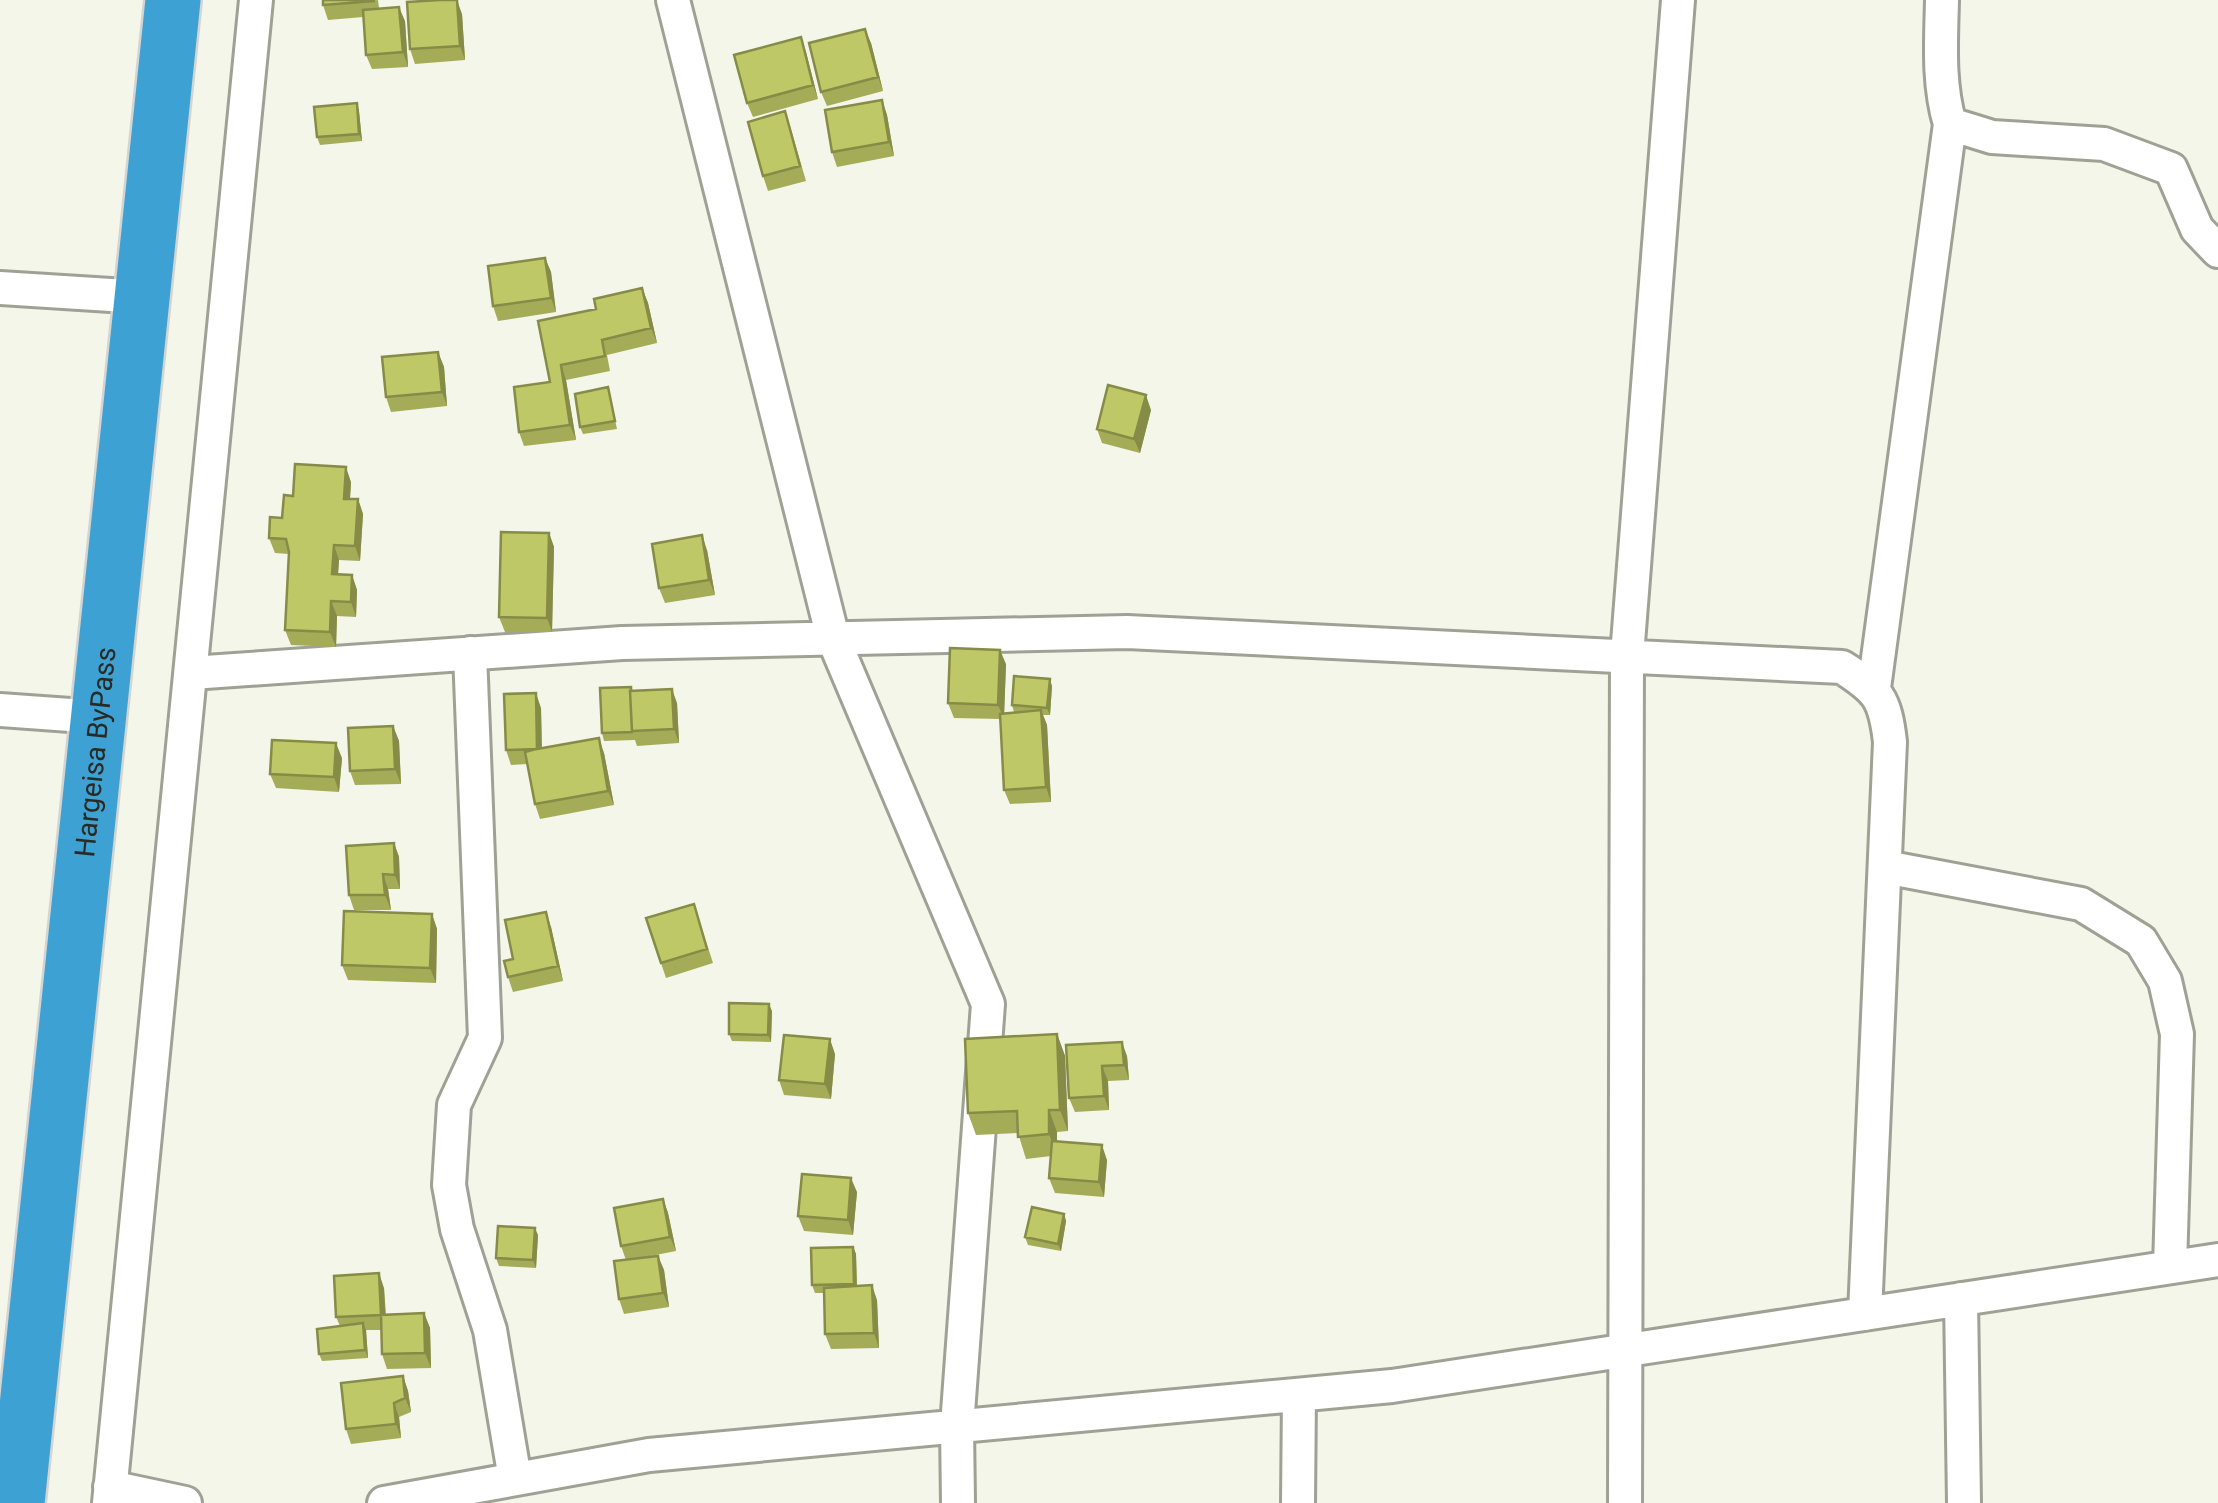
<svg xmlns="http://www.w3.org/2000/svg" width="2218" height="1503" viewBox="0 0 2218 1503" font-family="Roboto,sans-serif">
<rect width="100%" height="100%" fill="#f4f6e9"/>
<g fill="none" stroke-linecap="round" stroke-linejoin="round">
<g stroke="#a0a195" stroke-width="38">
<path id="street" d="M673 0 833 638 988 1004 957 1426 958 1503
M1950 124 1992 137 2104 144 2171 169 2197 229 2218 251
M0 288 142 297
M470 653 485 1038 454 1105 449 1185 457 1229 490 1330 515 1479
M191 673 622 643 1127 632 1842 667C1878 690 1885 698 1890 742L1865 1314
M1874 688 1950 124C1938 84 1941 42 1942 0
M0 710 98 717
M1885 867 2081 904 2141 941 2165 981 2177 1034 2170 1267
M1961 1299 1964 1503
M110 1487 185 1503
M109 1503 256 0
M384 1503 649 1455 1392 1386 2218 1260
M1298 1503 1299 1395
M1625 1503 1627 656 1678 0"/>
</g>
<g stroke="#d4d4d3" stroke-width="60">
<g id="highway">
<path id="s1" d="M17 1503 173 0"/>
</g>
</g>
<use href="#street" stroke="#fff" stroke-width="32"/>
<use href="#highway" stroke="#3da1d4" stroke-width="55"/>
</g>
<path fill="#a4ac58" d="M378 0 379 8 405 21 408 67 372 69 366 55 363 17 328 20 323 5Z
M462 14 465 60 415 64 410 49Z
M801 37 818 99 753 117 747 103Z
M871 43 883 91 827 106 821 92Z
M882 100 887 115 894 156 837 167 832 152Z
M357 103 359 111 362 141 320 145 317 137Z
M790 126 806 181 768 191 763 176Z
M545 258 551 272 556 312 498 321 493 306Z
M642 288 648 303 657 343 607 355 610 371 566 380 576 440 524 446 519 432 596 309Z
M438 352 444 367 447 406 391 412 386 397Z
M608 387 617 429 583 434 580 427Z
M1151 410 1140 453 1102 443 1097 429Z
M351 482 350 499H358L363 514 360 561 339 560 338 574 352 575 357 590 356 617 337 616 336 647 291 645 285 630 289 554 275 553 269 538 293 496Z
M549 533 554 547 552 632H505L499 617Z
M707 550 715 595 665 603 659 588Z
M1006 664 1004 713 1014 712 1012 705 1052 686 1050 715H1043L1047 725 1051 802 1010 804 1004 790 1000 719 954 718 948 703Z
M631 687 633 691 677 703 679 743 637 746 635 740 604 741 602 733Z
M541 708 542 748 604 753 614 805 540 819 535 804 527 764 511 765 506 750Z
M393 726 399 741 401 784 355 785 350 771Z
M342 758 339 792 276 788 270 774Z
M394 843 399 857 400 889H388L391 910H354L349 895Z
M694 904 713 963 666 978 661 963Z
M432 914 437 929 436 983 348 980 342 965Z
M551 927 563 981 513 992 508 977 513 959Z
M772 1011 771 1042 732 1041 729 1034Z
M1057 1034 1065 1056 1068 1131 1057 1132V1141L1107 1160 1104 1197 1055 1193 1049 1178 1051 1156 1026 1159 1018 1133 976 1135 968 1113Z
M1066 1045 1127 1056 1129 1080 1108 1081 1109 1110 1075 1112 1069 1098Z
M835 1054 831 1099 784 1095 779 1080Z
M857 1192 853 1235 804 1231 798 1216Z
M663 1199 668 1213 676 1251 635 1259 658 1256 664 1270 669 1307 624 1314 619 1299 626 1260 621 1246Z
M1064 1214 1066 1221 1061 1251 1028 1245 1025 1237Z
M538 1235 536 1268 499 1266 496 1258Z
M853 1247 856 1254 857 1286 877 1300 879 1348 831 1349 825 1334 824 1293H815L812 1285Z
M384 1288 386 1314 424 1313 430 1328 431 1368 387 1369 382 1354 381 1330H366L368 1358 322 1361 319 1354 340 1326 336 1317Z
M403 1376 408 1391 411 1412 399 1417 401 1438 351 1444 346 1429Z"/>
<path fill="#868c47" d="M457 0 462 14 465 60 460 46Z
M399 7 405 21 408 67 403 52Z
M865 29 871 43 883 91 878 77Z
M801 37 806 52 818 99 813 85Z
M882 100 887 115 894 156 889 142Z
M357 103 359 111 362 141 359 134Z
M545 258 551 272 556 312 551 298Z
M642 288 648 303 657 343 651 328Z
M438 352 444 367 447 406 442 392Z
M561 365 566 380 576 440 570 425Z
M1146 395 1151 410 1140 453 1134 439Z
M346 467 351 482 349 514 344 499Z
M358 499 363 514 360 561 355 546Z
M549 533 554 547 552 632 547 618Z
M702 535 707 550 715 595 709 580Z
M334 545 339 560 337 589 332 574Z
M352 575 357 590 356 617 351 602Z
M331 601 337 616 336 647 330 632Z
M1000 650 1006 664 1004 719 998 705Z
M1050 679 1052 686 1050 715 1047 708Z
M672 689 677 703 679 743 674 729Z
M536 693 541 708 542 764 537 749Z
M1041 710 1047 725 1051 802 1046 787Z
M393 726 399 741 401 784 395 769Z
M599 738 604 753 614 805 608 791Z
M336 743 342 758 339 792 334 777Z
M394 843 399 857 400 889 395 875Z
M383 874 388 889 391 910 385 895Z
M546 912 551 927 563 981 558 966Z
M432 914 437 929 436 983 430 968Z
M769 1004 772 1011 771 1042 768 1035Z
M1057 1034 1065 1056 1068 1131 1060 1110Z
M830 1039 835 1054 831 1099 825 1084Z
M1122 1042 1127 1056 1129 1080 1124 1065Z
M1102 1066 1108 1081 1109 1110 1104 1096Z
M1049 1110 1057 1132V1155L1049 1134Z
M1102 1145 1107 1160 1104 1197 1099 1182Z
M851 1178 857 1192 853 1235 848 1220Z
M663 1199 668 1213 676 1251 670 1237Z
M1064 1214 1066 1221 1061 1251 1058 1244Z
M535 1228 538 1235 536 1268 533 1260Z
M853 1247 856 1254 857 1292 854 1284Z
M658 1256 664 1270 669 1307 663 1293Z
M379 1273 384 1288 386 1329 381 1315Z
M872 1285 877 1300 879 1348 874 1333Z
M424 1313 430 1328 431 1368 425 1353Z
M363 1323 366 1330 368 1358 365 1350Z
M403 1376 408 1391 411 1412 405 1398Z
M394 1403 399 1417 401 1438 396 1424Z"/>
<path fill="#bfc866" stroke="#868c47" stroke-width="2.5" d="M323 0H374V1L323 5Z
M440 0H457L460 46 410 49 407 2Z
M399 7 403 52 366 55 363 10Z
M865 29 878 77 821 92 809 43Z
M801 37 813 85 747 103 734 55Z
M882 100 889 142 832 152 825 110Z
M357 103 359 134 317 137 314 107Z
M785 111 800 166 763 176 748 122Z
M545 258 551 298 493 306 488 266Z
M642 288 651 328 602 340 605 356 561 365 570 425 519 432 514 387 550 382 538 321 596 309 594 299Z
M438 352 442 392 386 397 382 357Z
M1108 385 1146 395 1134 439 1097 429Z
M608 387 615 421 580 427 575 394Z
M295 464 346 467 344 499H358L355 546 334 545 332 574 352 575 351 602 331 601 330 632 285 630 289 552 286 539 269 538 270 517 282 518 284 495 293 496Z
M501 532 549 533 547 618 499 617Z
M702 535 709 580 659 588 652 544Z
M950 648 1000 650 998 705 948 703Z
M1014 676 1050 679 1047 708 1012 705Z
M631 687V691H630L632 732 602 733 600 688Z
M672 689 674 729 632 731 630 691Z
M536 693 537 749 599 738 608 791 535 804 525 752 536 749 506 750 504 694Z
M1041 710 1046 787 1004 790 1000 714Z
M393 726 395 769 350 771 348 728Z
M272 740 336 743 334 777 270 774Z
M394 843 395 875 383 874 385 895H349L346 846Z
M694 904 707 949 661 963 646 918Z
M344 911 432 914 430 968 342 965Z
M546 912 558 966 508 977 504 961 513 959 505 920Z
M729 1003 769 1004 768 1035 729 1034Z
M1057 1034 1060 1110H1049V1134L1018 1137 1017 1111 968 1113 965 1039Z
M784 1035 830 1039 825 1084 779 1080Z
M1122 1042 1124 1065 1102 1066 1104 1096 1069 1098 1066 1045Z
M1052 1141 1102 1145 1099 1182 1049 1178Z
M802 1174 851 1178 848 1220 798 1216Z
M663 1199 670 1237 621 1246 614 1208Z
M1032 1207 1064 1214 1058 1244 1025 1237Z
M498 1226 535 1228 533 1260 496 1258Z
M853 1247 854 1284 812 1285 811 1248Z
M658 1256 663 1293 619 1299 614 1261Z
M379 1273 381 1315 336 1317 334 1276Z
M872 1285 874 1333 825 1334 824 1288Z
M424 1313 425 1353 382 1354 381 1315Z
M363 1323 365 1350 319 1354 317 1329Z
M403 1376 405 1398 394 1403 396 1424 346 1429 341 1383Z"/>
<g text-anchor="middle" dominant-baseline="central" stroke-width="8" stroke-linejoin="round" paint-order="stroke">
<g font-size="28" fill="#2a2a25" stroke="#fff">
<text stroke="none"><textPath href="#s1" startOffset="755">Hargeisa ByPass</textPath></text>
</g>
</g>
</svg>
